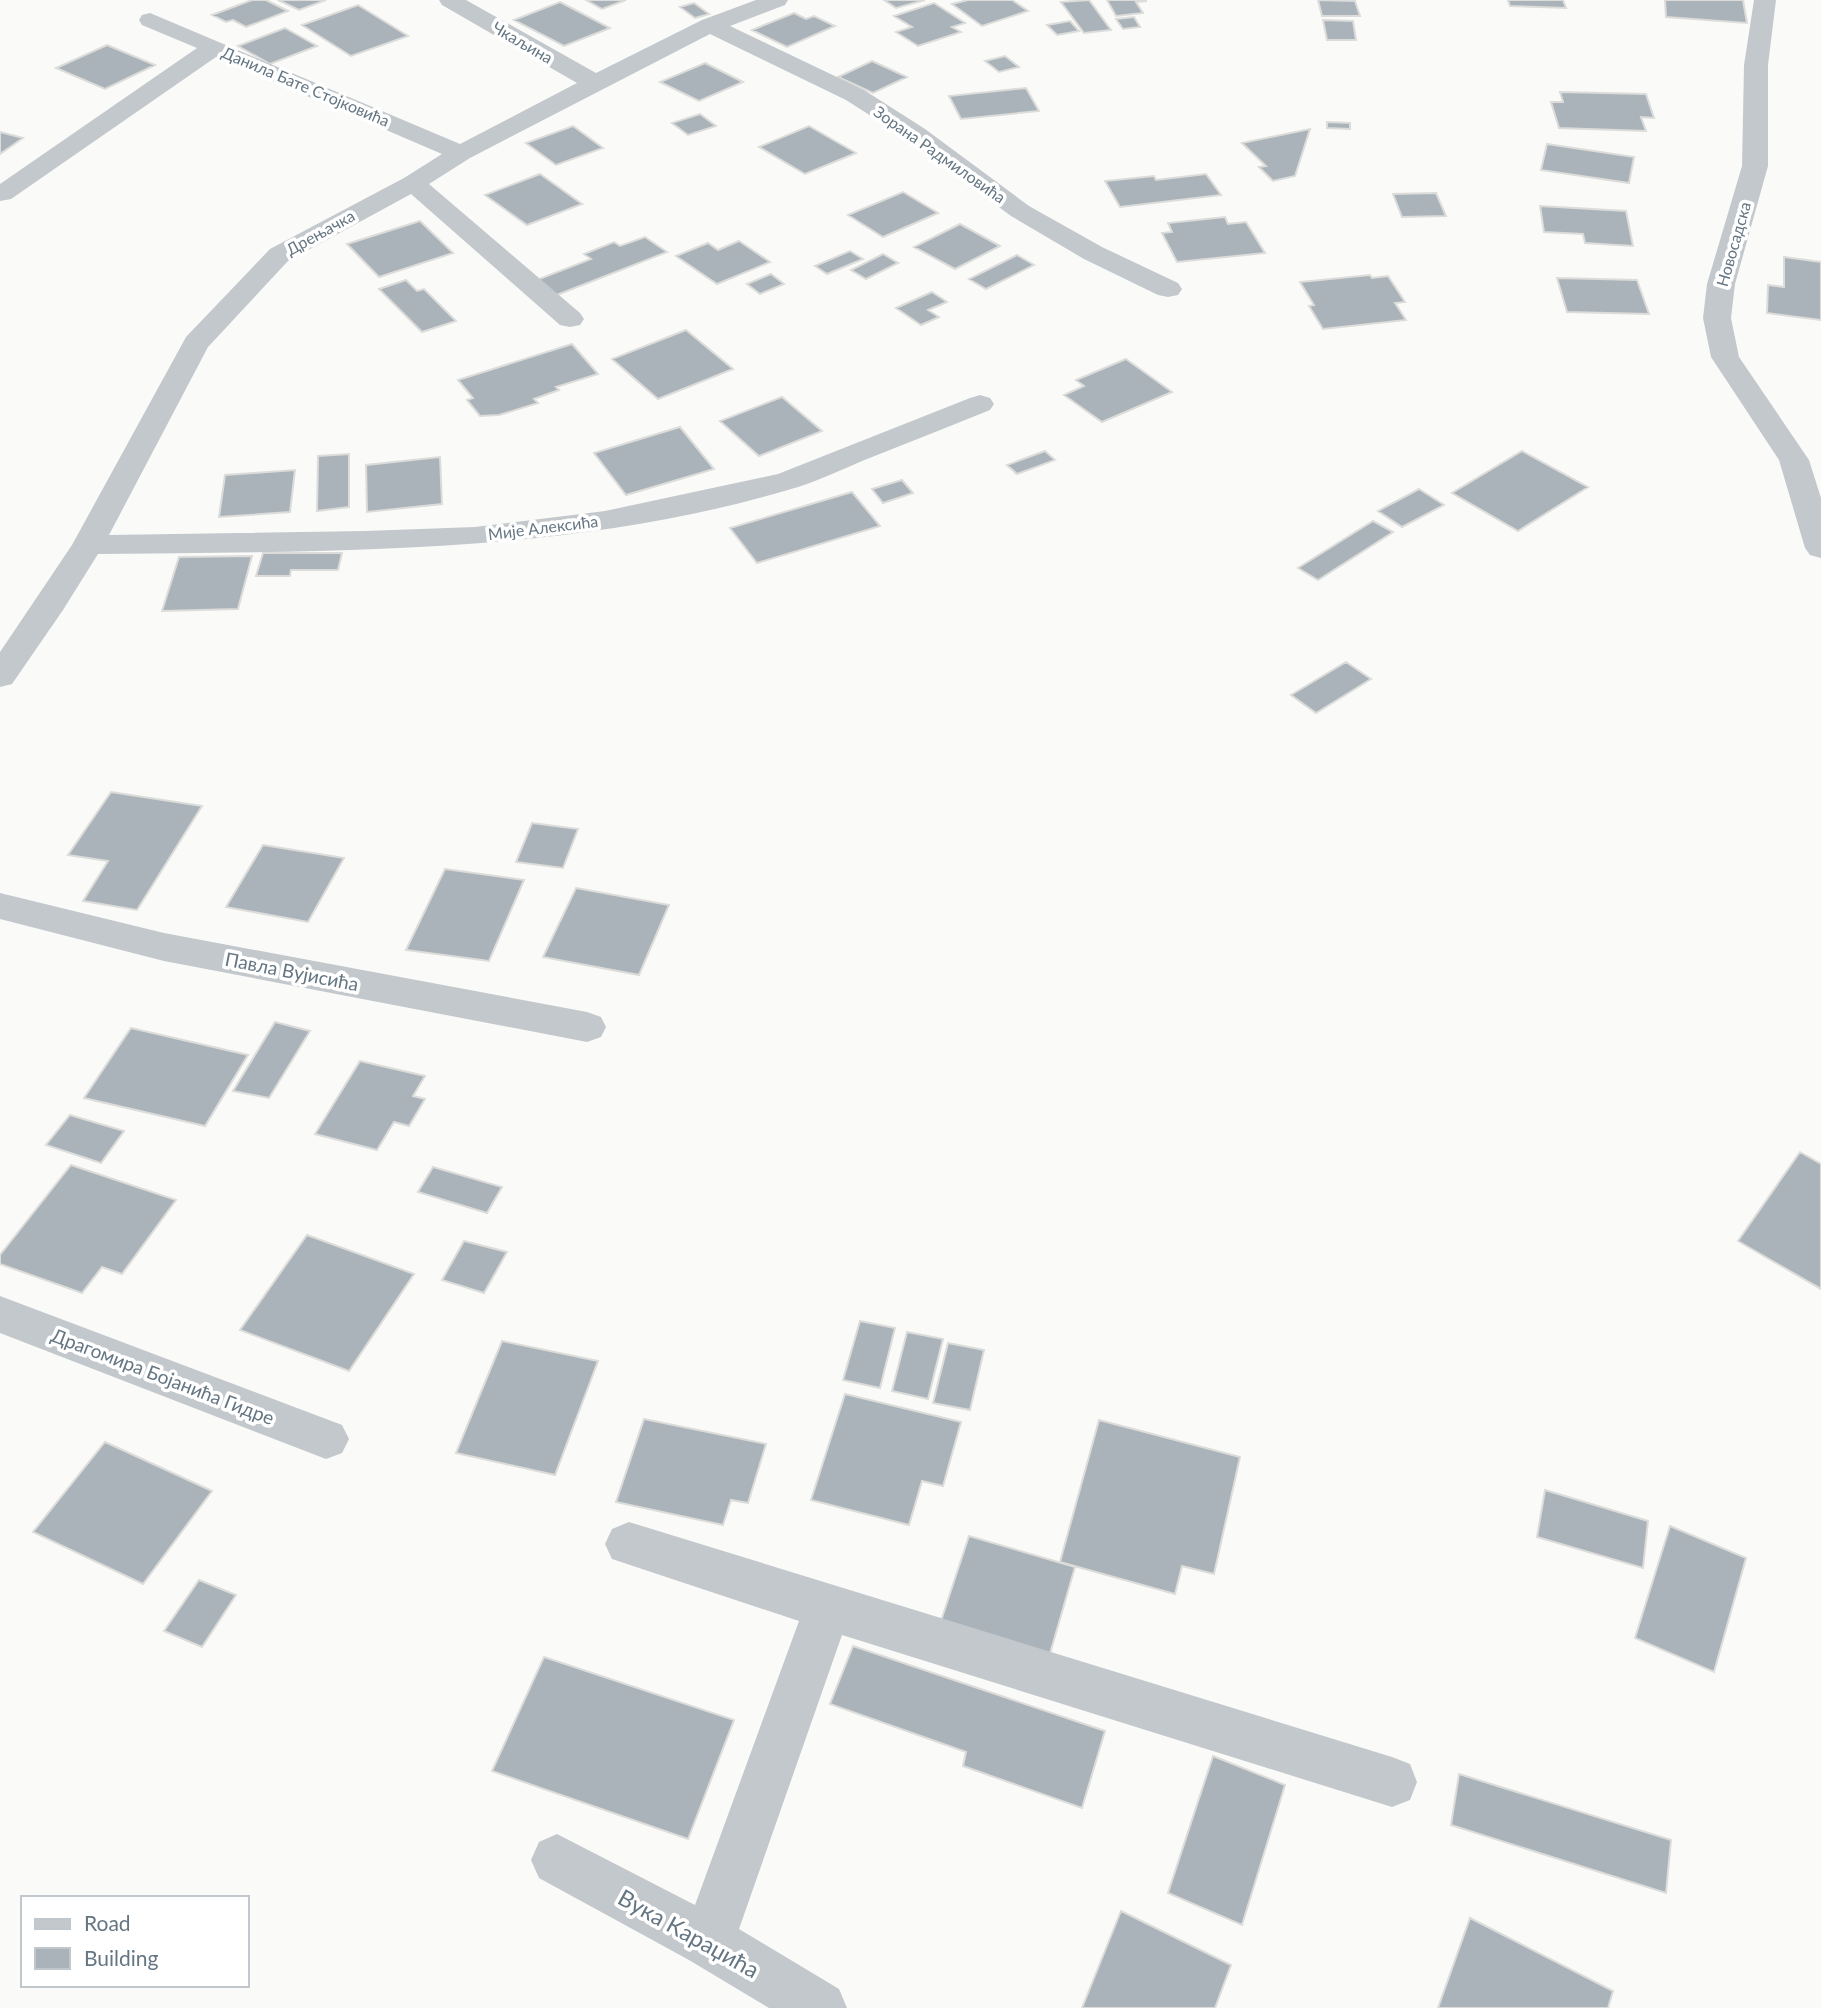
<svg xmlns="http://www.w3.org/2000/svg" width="1821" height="2008" viewBox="0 0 1821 2008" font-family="Lato,sans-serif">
<rect width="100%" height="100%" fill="#fafaf8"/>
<path fill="#aab3b9" stroke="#dcdcda" stroke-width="2" d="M252 0H266L288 11 246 27 233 20 226 22 212 15Z
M278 0H326L299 10Z
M586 0H626L602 9Z
M884 0H925L896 8Z
M968 0H1012L1028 11 982 26 952 4Z
M1089 0 1111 30 1084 33 1061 2Z
M1107 0H1146V1L1136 2 1143 13 1116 16Z
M1318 0 1355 1 1360 16H1322Z
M1508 0H1563L1566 8 1510 6Z
M1665 0H1743L1747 23 1666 17Z
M560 2 610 28 564 46 514 20Z
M694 3 709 14 695 18 680 7Z
M934 3 965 23 952 27 961 32 918 46 896 32 912 27 894 16Z
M358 5 408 36 351 56 302 25Z
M794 13 806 19 814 16 835 26 787 47 752 30Z
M1134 17 1140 27 1123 29 1116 19Z
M1323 20 1353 21 1356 40H1327Z
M1070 21 1079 31 1057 35 1047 25Z
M285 28 317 46 270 64 238 46Z
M107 45 155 65 105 89 56 68Z
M1005 56 1019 67 999 72 985 61Z
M872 61 907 77 873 93 838 77Z
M705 63 743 82 699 101 660 82Z
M1026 88 1039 111 961 119 949 96Z
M1560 92 1646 94 1654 118 1641 117 1646 131 1559 128 1551 102H1563Z
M700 114 716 126 688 135 672 123Z
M1327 122 1350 123V129L1327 128Z
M573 126 603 148 556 165 526 143Z
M809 126 856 153 805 174 759 147Z
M1310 129 1295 176 1273 181 1259 167 1266 166 1242 143Z
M0 132 23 138 0 154Z
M1547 144 1634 157 1629 183 1541 170Z
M540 174 582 204 527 225 485 195Z
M1206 174 1221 195 1120 207 1105 181 1154 176 1156 180Z
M903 192 938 213 883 237 848 215Z
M1436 193 1446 216 1402 217 1393 194Z
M1540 206 1626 211 1633 246 1585 243 1583 234 1544 232Z
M1225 217 1228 224 1246 222 1265 253 1177 262 1162 233 1172 232 1168 223Z
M420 221 453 253 379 277 347 244Z
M960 224 1000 246 955 269 914 247Z
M645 237 667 252 554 296 534 281 591 259 584 254 614 242 620 246Z
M739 241 770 262 717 284 676 256 708 243 718 250Z
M850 251 863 259 827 274 815 266Z
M883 254 898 263 866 279 851 270Z
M1017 255 1034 265 986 289 969 279Z
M1784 257 1821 262V320L1767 313 1768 285 1784 287Z
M771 274 784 284 760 294 747 284Z
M1370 275 1372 278 1388 276 1405 302 1395 303 1406 320 1323 329 1309 306 1314 305 1300 282Z
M1557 278 1637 280 1649 314 1567 312Z
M406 280 417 291 424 289 456 321 422 332 379 289Z
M932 292 947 302 928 310 939 317 921 325 896 308Z
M686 330 733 369 658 399 612 359Z
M572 344 598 374 556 387 559 390 534 399 538 403 499 415 480 416 467 400 473 398 458 380Z
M1126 359 1172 392 1102 422 1064 395 1084 386 1076 380Z
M782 397 822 431 759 456 720 421Z
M680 427 714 469 626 495 594 453Z
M1045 451 1055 460 1017 474 1007 465Z
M1522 451 1588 487 1518 531 1452 493Z
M349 454V507L317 511 318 456Z
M440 457 442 504 367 512 366 465Z
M295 470 290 512 219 517 225 475Z
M902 480 913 493 883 503 872 489Z
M1419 489 1444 505 1402 527 1378 511Z
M852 492 880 526 757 563 730 528Z
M1373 521 1393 532 1318 580 1298 568Z
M263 553H342L338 570H291L290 576H256Z
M252 556 238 609 162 611 179 557Z
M1346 662 1371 679 1316 713 1291 695Z
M111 792 202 806 137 910 83 901 108 861 68 855Z
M532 823 578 829 563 868 516 862Z
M263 845 344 858 308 922 226 907Z
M445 869 524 880 489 961 406 950Z
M576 888 669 905 639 975 543 957Z
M275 1022 310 1031 269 1098 233 1091Z
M131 1028 248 1055 205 1126 84 1098Z
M360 1061 425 1076 413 1096 425 1099 409 1126 394 1122 377 1150 315 1134Z
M70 1115 124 1131 101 1163 46 1145Z
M1800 1152 1821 1164V1289L1738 1241Z
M71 1165 176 1200 122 1274 102 1267 82 1293 0 1264V1255Z
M433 1167 502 1187 487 1213 418 1192Z
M307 1235 414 1274 349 1371 240 1330Z
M464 1241 507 1252 484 1293 442 1280Z
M860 1321 895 1328 880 1388 843 1380Z
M907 1332 943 1339 928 1399 892 1391Z
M502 1341 598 1361 555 1475 456 1453Z
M948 1343 984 1350 970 1410 933 1403Z
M845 1394 961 1422 943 1486 922 1481 909 1525 811 1500Z
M644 1419 766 1444 748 1503 731 1500 723 1525 616 1502Z
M1099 1420 1240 1457 1214 1574 1182 1566 1175 1594 1060 1562Z
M105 1442 212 1491 143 1584 33 1532Z
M1545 1490 1648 1521 1643 1568 1537 1537Z
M1670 1526 1746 1558 1714 1672 1635 1638Z
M969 1536 1075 1567 1049 1657 940 1624Z
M199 1580 236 1595 202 1647 164 1631Z
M853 1646 1105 1731 1082 1808 963 1766 966 1752 830 1704Z
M544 1657 734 1720 688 1839 492 1771Z
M1213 1756 1285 1785 1242 1925 1168 1893Z
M1459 1774 1671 1840 1666 1893 1451 1825Z
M1121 1911 1231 1965 1215 2008H1082Z
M1470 1918 1613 1991 1608 2008H1438Z"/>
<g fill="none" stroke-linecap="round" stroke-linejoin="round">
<path fill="#c3c8cc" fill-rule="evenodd" d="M439 0H466L596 73 702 20 756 0H788L785 5 730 26 864 90 925 129 1029 206 1102 247 1178 283 1182 289 1178 295 1168 297 1158 295 1084 259 1011 216 907 139 846 100 710 34 470 158 429 184 580 313 584 319 580 325 570 327 560 325 411 194 288 261 208 347 109 535 365 531 475 527 605 511 778 474 970 398 980 395 990 398 994 404 990 410C948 427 905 444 862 461 841 470 820 480 798 487 571 556 333 551 98 554L63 610 12 684 0 687V652L72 545 186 337 270 249 404 178 442 154 216 57 11 199 0 201V184L197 48 142 25 139 20 142 15 150 13 460 144 577 83 442 5Z
M1754 0H1776L1768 65V166L1735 284 1731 318 1739 357 1809 460 1821 498V558L1810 555 1805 548 1779 460 1711 357 1703 318 1707 284 1742 166 1744 65Z
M0 893 164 933 587 1012 601 1017 606 1027 601 1037 587 1042 164 961 0 919Z
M0 1296 342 1425 349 1439 342 1453 326 1459 0 1333Z
M629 1522 1392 1757 1410 1764 1417 1782 1410 1800 1392 1807 842 1635 739 1929 839 1989 847 2008H769L689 1960 539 1878 531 1860 539 1842 557 1834 695 1905 799 1621 612 1559 605 1544 612 1529Z"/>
</g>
<g text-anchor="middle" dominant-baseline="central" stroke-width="7" stroke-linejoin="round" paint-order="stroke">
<g font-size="16" fill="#657683" stroke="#fff">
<text transform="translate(523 42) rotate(30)">Чкаљина</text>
<text transform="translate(306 86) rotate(23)">Данила Бате Стојковића</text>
<text transform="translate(940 154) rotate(35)">Зорана Радмиловића</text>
<text transform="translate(320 232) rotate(-29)">Дрењачка</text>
<text transform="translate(1733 244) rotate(-74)">Новосадска</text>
<text transform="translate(543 527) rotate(-7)">Мије Алексића</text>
</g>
<g font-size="19" fill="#657683" stroke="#fff">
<text transform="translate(292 971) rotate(11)">Павла Вујисића</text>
<text transform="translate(163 1376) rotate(21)">Драгомира Бојанића Гидре</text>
</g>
<g font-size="23" fill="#657683" stroke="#fff">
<text transform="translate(689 1933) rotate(29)">Вука Караџића</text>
</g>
</g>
<rect x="21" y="1896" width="228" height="91" fill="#ffffff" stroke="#c1c8cd" stroke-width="2"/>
<rect x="35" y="1919" width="35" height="10" fill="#c3c8cc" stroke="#c1c8cd" stroke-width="2"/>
<text x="84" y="1931" font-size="21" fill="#657683">Road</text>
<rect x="35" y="1948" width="35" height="21" fill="#aab3b9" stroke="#c1c8cd" stroke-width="2"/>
<text x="84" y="1966" font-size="21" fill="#657683">Building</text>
</svg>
